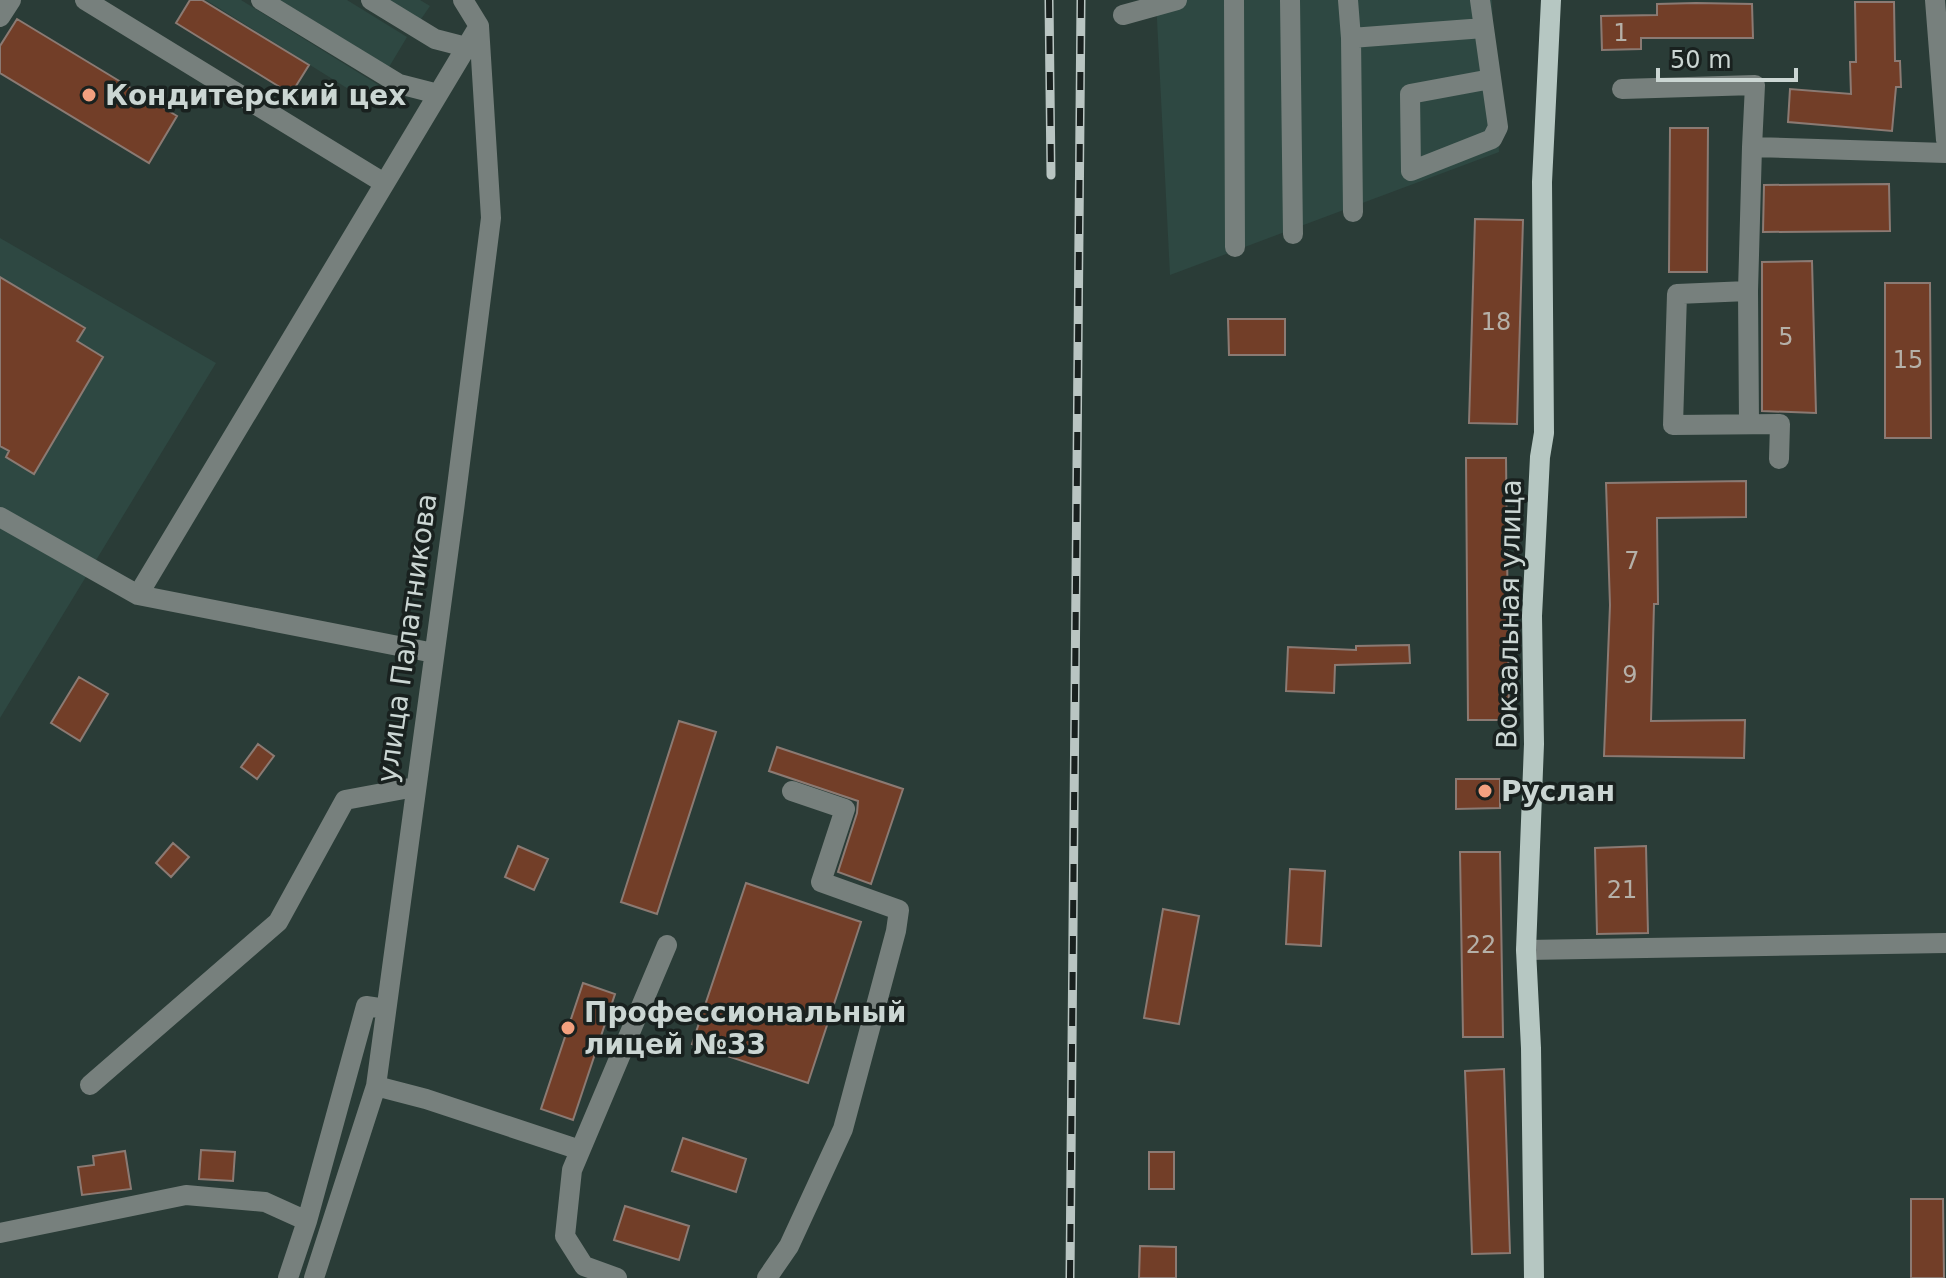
<svg xmlns="http://www.w3.org/2000/svg" width="1946" height="1278" viewBox="0 0 1946 1278" font-family="'DejaVu Sans',sans-serif">
<rect width="100%" height="100%" fill="#2a3c37"/>
<path fill="#2e4842" d="M206 0H241L385 89 374 105Z
M280 0H347L407 37 389 67Z
M384 0H420L430 6 419 22Z
M1156 0H1492L1499 152 1170 275Z
M0 238 216 363 0 718Z"/>
<path fill="#723e28" stroke="#8b7a73" stroke-width="2" d="M190 0H202L309 65 291 94 176 23Z
M1855 2H1894L1895 61H1900L1901 87H1896L1892 131 1788 122 1790 89 1851 94 1850 62H1856Z
M1696 3 1752 4 1753 38H1641V49L1602 50 1601 16 1657 15V4Z
M17 19 177 116 149 163 0 73V46Z
M1670 128H1708L1707 272H1669Z
M1889 184 1890 231 1763 232 1764 185Z
M1475 219 1523 220 1517 424 1469 423Z
M1812 261 1816 413 1762 411V262Z
M0 277 85 328 77 341 103 357 34 474 6 457 9 451 0 446Z
M1885 283H1930L1931 438H1885Z
M1228 319H1285V355H1229Z
M1466 458H1506L1509 720H1468Z
M1746 481V517L1657 518 1658 604H1654L1651 721 1745 720 1744 758 1604 756 1610 605 1606 483Z
M1409 645 1410 663 1335 665 1334 693 1286 691 1288 647 1356 650V646Z
M79 677 108 694 80 741 51 723Z
M679 721 716 732 657 914 621 902Z
M258 744 274 756 257 779 241 767Z
M777 747 903 789 871 884 838 872 857 813 858 801 769 771Z
M1456 779H1500V808L1456 809Z
M173 843 189 857 171 877 156 863Z
M518 846 548 859 534 890 505 877Z
M1646 846 1648 933 1597 934 1595 848Z
M1460 852H1500L1503 1037H1463Z
M1290 869 1325 871 1321 946 1286 944Z
M746 883 861 922 808 1083 692 1044Z
M1163 909 1199 916 1179 1024 1144 1018Z
M583 983 615 994 573 1120 541 1109Z
M1504 1069 1510 1253 1472 1254 1465 1071Z
M683 1138 746 1159 736 1192 672 1171Z
M201 1150 235 1152 233 1181 199 1179Z
M125 1151 131 1189 82 1195 78 1167 94 1165 93 1156Z
M1149 1152H1174V1189H1149Z
M1911 1199H1943L1944 1278H1911Z
M625 1206 689 1226 679 1260 614 1240Z
M1140 1246 1176 1247V1278H1139Z"/>
<g fill="none" stroke-linecap="round" stroke-linejoin="round">
<path stroke="#77807d" stroke-width="20" d="M85 0 384 183
M261 0 399 84 438 94
M371 0 435 39 466 47
M1234 0 1235 247
M1290 0 1293 234
M1348 0 1351 38
M1480 0 1498 127 1492 139 1411 171 1410 94 1491 79
M1935 0 1946 140
M1123 15 1177 0
M0 17 11 0
M1622 89 1755 85 1752 147 1946 153
M1353 212 1351 38 1484 28
M1748 291 1752 147
M1749 424 1748 291 1677 294 1673 425 1780 424 1779 459
M0 517 138 595 434 653
M138 595 479 26
M1526 950 1946 943
M90 1085 278 922 345 800 415 787
M376 1086 426 1099 580 1150
M0 1233 186 1195 265 1202 307 1221
M288 1278 307 1221 366 1006 386 1009
M314 1278 376 1086 454 510 491 218 479 26 463 0
M617 1278 584 1266 565 1236 572 1170 667 945
M767 1278 789 1246 843 1129 896 931 899 910 821 882 845 809 792 791"/>
<path stroke="#b6c7c2" stroke-width="20" d="M1534 1278 1531 1048 1526 950 1534 744 1532 616 1540 457 1544 433 1542 182 1551 0"/>
<g stroke="#b9c5c2" stroke-width="9">
<path id="rail" d="M1049 0 1051 175
M1070 1278 1081 0"/>
</g>
<use href="#rail" stroke="#19211f" stroke-width="6" stroke-dasharray="18" stroke-linecap="butt"/>
</g>
<g fill="#f2a07f" stroke="#19211f" stroke-width="3">
<circle cx="89" cy="95" r="8"/>
<circle cx="1485" cy="791" r="8"/>
<circle cx="568" cy="1028" r="8"/>
</g>
<g text-anchor="middle" dominant-baseline="central" stroke-width="7" stroke-linejoin="round" paint-order="stroke">
<g font-size="24" fill="#b5b0a8">
<text x="1621" y="33">1</text>
<text x="1496" y="322">18</text>
<text x="1786" y="337">5</text>
<text x="1908" y="360">15</text>
<text x="1632" y="561">7</text>
<text x="1630" y="675">9</text>
<text x="1622" y="890">21</text>
<text x="1481" y="945">22</text>
</g>
<g font-size="28" font-weight="bold" fill="#cbd6d3" stroke="#19211f" text-anchor="start">
<text x="105" y="95">Кондитерский цех</text>
<text x="1501" y="791">Руслан</text>
<text x="584" y="1012">Профессиональный<tspan x="584" dy="32">лицей №33</tspan></text>
</g>
<g font-size="28" fill="#cbd6d3" stroke="#19211f">
<text transform="translate(1509 614) rotate(-89)">Вокзальная улица</text>
<text transform="translate(407 638) rotate(-82)">улица Палатникова</text>
</g>
</g>
<path d="M1658 68v12h138v-12" fill="none" stroke="#cbd6d3" stroke-width="4"/>
<text x="1670" y="68" font-size="24" fill="#cbd6d3" stroke="#19211f" stroke-width="6" paint-order="stroke">50 m</text>
</svg>
